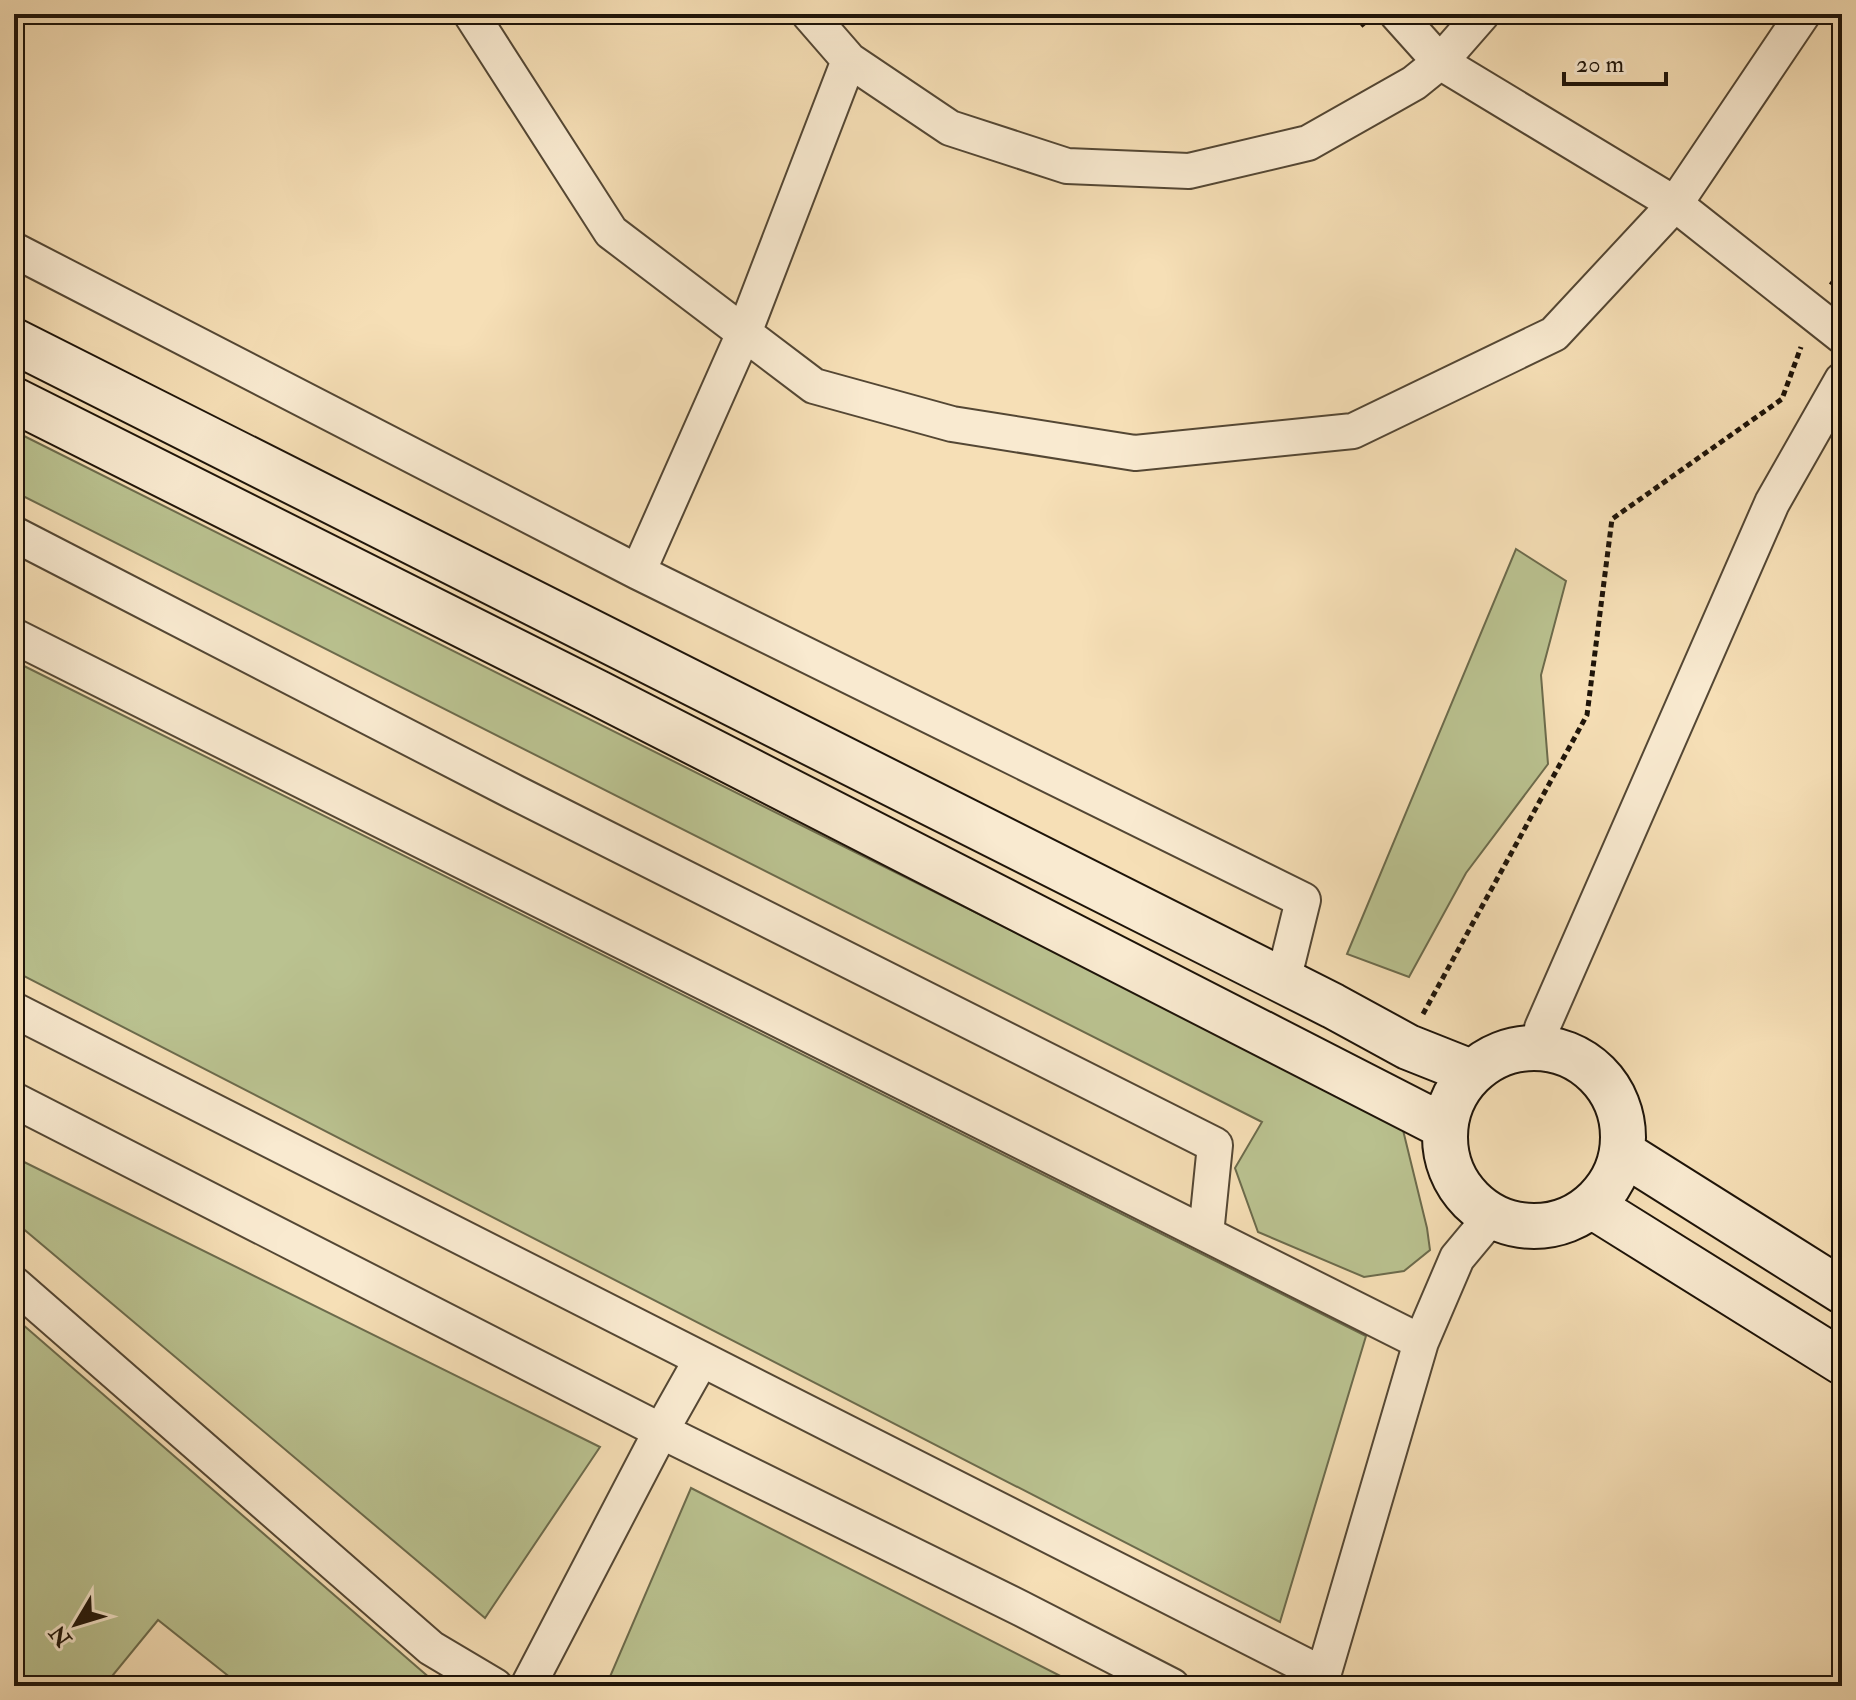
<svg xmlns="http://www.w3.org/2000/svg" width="1856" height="1700" viewBox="0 0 1856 1700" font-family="'IM FELL Double Pica',serif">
<rect width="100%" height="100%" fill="#f6dfb6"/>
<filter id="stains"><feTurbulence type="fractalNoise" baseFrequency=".0025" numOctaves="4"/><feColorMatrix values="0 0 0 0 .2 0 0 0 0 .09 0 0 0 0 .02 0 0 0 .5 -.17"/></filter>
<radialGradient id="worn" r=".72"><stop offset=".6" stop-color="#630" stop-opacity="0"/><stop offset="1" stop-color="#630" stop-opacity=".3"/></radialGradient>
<path fill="#bac290" stroke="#6c6b4c" stroke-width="2" d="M14 431 1402 1126 1427 1228 1430 1250 1404 1271 1364 1277 1258 1232 1235 1168 1262 1122 19 494 14 499Z
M1516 549 1566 581 1541 675 1548 764 1466 873 1409 977 1347 954Z
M14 661 1366 1336 1280 1622 14 971Z
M14 1157 600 1447 485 1618 14 1221Z
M14 1317 439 1686H241L158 1620 104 1686H14Z
M691 1488 1080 1686H606Z"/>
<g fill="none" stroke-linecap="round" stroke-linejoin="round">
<g stroke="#544734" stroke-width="38">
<path id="street" d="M471 14 611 232 814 386 952 424 1135 453 1353 431 1554 334 1675 204 1803 14
M809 14 849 60 950 128 1067 166 1189 171 1308 143 1414 83 1440 62 1482 14
M1397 14 1440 62 1675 204 1842 336
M14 250 638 572 1303 900 1283 981
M14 534 516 793 1215 1145 1206 1234
M638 572 744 333 849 60
M14 636 1421 1342
M14 1010 1324 1675
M1540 1046 1542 1028 1772 503 1842 380
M14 1100 661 1431 1020 1608 1172 1686
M14 1284 431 1648 495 1686
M528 1686 661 1431 701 1360
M1320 1686 1421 1342 1457 1258 1492 1216"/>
</g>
<g stroke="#1e1409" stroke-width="48">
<path id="secondary" d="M14 341 1333 1006 1408 1047 1471 1072
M14 400 598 693 1445 1127
M1445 1137a89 89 0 1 1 178 0a89 89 0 1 1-178 0Z
M1623 1153 1842 1291
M1592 1206 1842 1362"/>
</g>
<path stroke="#1e1409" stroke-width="5" stroke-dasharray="6 4" stroke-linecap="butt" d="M1354 14 1365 27
M1831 285 1842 269
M1423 1014 1587 715 1612 519 1782 399 1801 347"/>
<use href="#street" stroke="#f9ead0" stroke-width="34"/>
<use href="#secondary" stroke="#f9ead0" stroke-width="44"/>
</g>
<rect width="1856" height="1700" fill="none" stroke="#f6dfb6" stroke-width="48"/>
<rect x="16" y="16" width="1824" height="1668" fill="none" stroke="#1e1409" stroke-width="4"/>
<rect x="24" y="24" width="1808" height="1652" fill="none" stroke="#1e1409" stroke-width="2"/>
<g transform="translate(76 1624) rotate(232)" stroke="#f9ead0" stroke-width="6" paint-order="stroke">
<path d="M0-6L14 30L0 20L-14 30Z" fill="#1e1409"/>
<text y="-12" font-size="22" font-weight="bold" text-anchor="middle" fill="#1e1409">N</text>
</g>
<path d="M1564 72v12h102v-12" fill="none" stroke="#1e1409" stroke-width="4"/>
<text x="1576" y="72" font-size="24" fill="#1e1409" stroke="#f9ead0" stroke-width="6" paint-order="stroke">20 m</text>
<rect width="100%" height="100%" filter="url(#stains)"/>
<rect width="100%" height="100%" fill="url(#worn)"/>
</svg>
